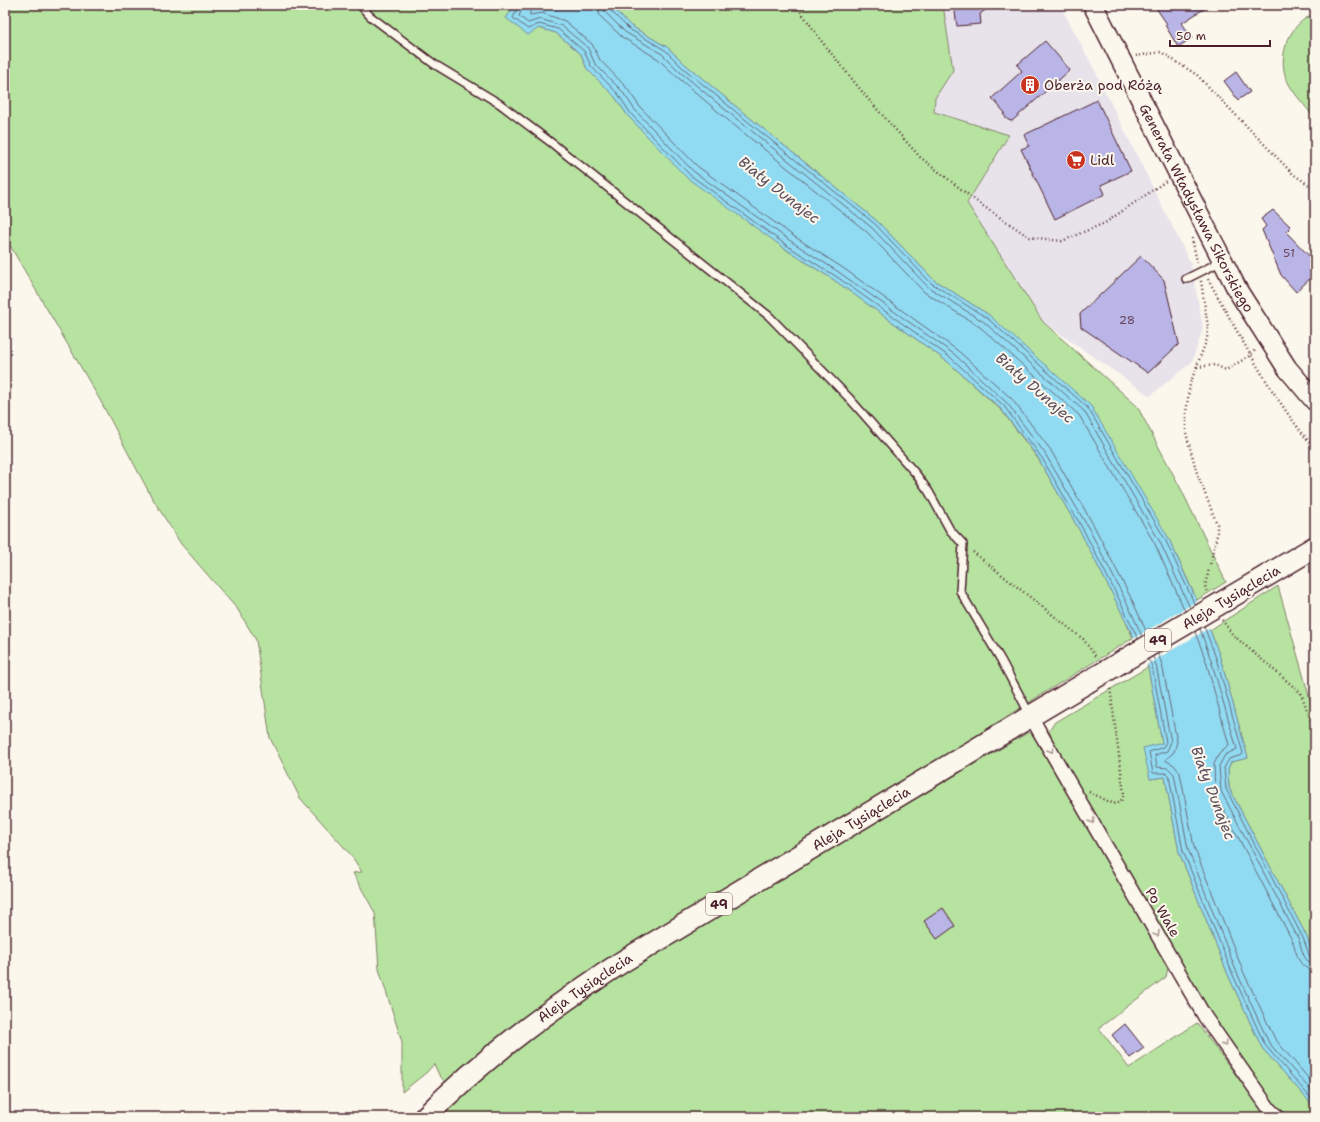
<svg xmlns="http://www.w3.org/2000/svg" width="1320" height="1122" viewBox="0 0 1320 1122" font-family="'Shantell Sans',sans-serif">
<rect width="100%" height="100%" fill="#fbf7ec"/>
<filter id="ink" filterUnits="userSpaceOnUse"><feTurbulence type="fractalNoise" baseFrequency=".025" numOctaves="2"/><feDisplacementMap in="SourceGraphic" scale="8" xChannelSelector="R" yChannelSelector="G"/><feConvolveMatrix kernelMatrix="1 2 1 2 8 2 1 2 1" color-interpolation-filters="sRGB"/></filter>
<g filter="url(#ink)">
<path fill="#e8e3ea" d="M943 5H1060L1093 67 1191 264 1203 328 1192 362 1150 396 1043 322 967 203 1009 136 934 112 935 98 953 70Z"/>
<path fill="#b7e3a1" stroke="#808166" d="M5 5H516L506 18 556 33 581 54 587 69 615 97 628 116 788 251 834 280 948 362 1002 411 1039 460 1081 533 1120 609 1133 638C900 780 674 932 447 1084L439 1075 434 1064 427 1072 402 1092V1042L379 969 375 913 353 873 362 872 351 855 300 798 270 738 256 640 238 610 181 544 151 496 100 400 5 237Z
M610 5H943L953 70 935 98 934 112 1009 135 967 203 1043 322 1137 406 1181 489 1226 582 1197 600 1168 537 989 315 934 280 877 221 739 109 685 64 667 47 631 26Z
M1315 14V119C1306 106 1292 93 1286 78 1277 54 1291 21 1315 14Z
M1278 586 1315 717V961L1307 937 1229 788 1228 769 1231 762 1248 758 1220 657 1210 630Z
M1148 667 1162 743 1150 779 1165 777 1179 852 1229 977 1262 1048 1315 1108V1117H1285L1273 1105 1222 1034 1054 744 1049 731 1055 722Z
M1029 732 1039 741 1103 851 1168 968 1166 977 1099 1028 1129 1068 1197 1023 1265 1114 1262 1117H440C526 1027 636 965 742 902 838 845 933 788 1029 732Z"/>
<path fill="#91dbf2" stroke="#7590a2" d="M516 5H610L631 26 667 47 685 64 739 109 877 221 934 280 989 315 1091 406 1168 537 1210 630 1220 657 1248 758 1231 762 1228 769 1229 788 1307 937 1315 961V1108L1262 1048 1229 977 1179 852 1165 777 1150 779 1143 748 1162 743 1148 667 1120 609 1081 533 1037 456 1001 409 948 362 834 280 784 248 687 178 628 116 615 97 587 69 581 54 556 33 539 28 528 35 506 18Z"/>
<path fill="#fbf7ec" d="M1199 600 1211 627 1145 666 1131 640Z"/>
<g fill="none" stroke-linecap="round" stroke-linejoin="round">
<path stroke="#666a7b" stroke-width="1" d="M519 5 513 18 528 29 539 24 558 29 584 51 591 66 618 94 631 114 690 175 786 245 837 277 951 358 1004 406 1042 458 1084 531 1123 607 1138 639
M524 5 519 16 528 23 540 19 562 26 588 48 595 64 622 91 635 110 693 171 789 240 840 273 954 354 1007 403 1044 452 1089 529 1128 605 1142 636
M530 5V15L542 13 565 21 592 44 600 60 626 87 640 107 697 166 792 235 843 268 957 350 1011 398 1050 449 1094 526 1133 602 1147 633
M597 5 600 16 622 37 658 59 675 75 729 121 867 232 924 292 980 327 1079 415 1155 544 1185 611
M603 5 605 12 625 32 662 54 679 71 733 116 871 227 928 287 984 322 1084 411 1160 542 1190 608
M608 5 609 9 629 29 665 50 682 67 736 112 875 224 931 283 987 318 1088 408 1165 539 1195 605
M1204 626 1216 658 1243 753 1242 755 1229 759 1224 768 1226 789 1303 938 1310 957 1315 959
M1200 629 1211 660 1237 749 1225 755 1219 766 1221 791 1299 940C1302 949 1303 963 1315 964
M1195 632 1206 661 1229 745 1220 752 1214 764 1215 793 1293 942C1297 955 1299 970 1315 970
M1158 654 1162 664 1177 742 1174 752 1165 760 1174 765 1180 773 1194 847 1243 971 1275 1039 1315 1086
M1153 657 1156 665 1171 742 1167 751 1155 755 1157 767 1168 768 1174 774 1188 849 1237 973 1269 1043 1315 1095
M1148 659 1152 666 1166 742 1163 747 1149 752 1153 773H1165L1169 776 1183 851 1233 975 1265 1045 1315 1103"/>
</g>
<path fill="#bab5e7" stroke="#4a1f2b" d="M954 5H992L980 14 981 24 957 26Z
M1154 5H1210L1182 23 1192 38 1178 47 1165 25 1167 24Z
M1045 41 1070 70 1012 121 1008 120 1003 114 1005 113 992 98 1022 71 1017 65Z
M1236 72 1250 92 1238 100 1224 81Z
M1097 100 1131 171 1101 185 1105 194 1055 219 1021 149 1029 146 1024 135Z
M1273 210 1291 227 1286 232 1314 261 1311 265 1315 269V274L1296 292 1281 275 1262 230 1266 226 1261 219Z
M1141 256 1164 280 1179 344 1148 373 1081 327 1080 314Z
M943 908 955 926 937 939 924 921Z
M1125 1024 1144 1048 1130 1058 1112 1035Z"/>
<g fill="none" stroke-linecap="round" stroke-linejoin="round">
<g stroke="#4a1f2b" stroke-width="10">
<path id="lane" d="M360 5 370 16 434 64 500 104 553 144 769 316 850 399 916 474 929 492 950 530 963 544 960 591 1001 660 1030 715
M1186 279 1222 261"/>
</g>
<g stroke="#4a1f2b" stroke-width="16">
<path id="street" d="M1031 717 1205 1017 1270 1110 1278 1117"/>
</g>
<g stroke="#4a1f2b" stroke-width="22">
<g id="secondary">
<path id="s1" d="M1093 5 1238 291 1287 368 1315 401"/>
</g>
</g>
<g stroke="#4a1f2b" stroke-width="24">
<g id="primary">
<path d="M1231 597 1315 547"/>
<path id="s2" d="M425 1117C484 1057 552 1008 622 962L1086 683"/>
</g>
</g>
<path stroke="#4a1f2b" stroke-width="2.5" stroke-dasharray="1 3" stroke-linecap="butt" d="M796 5 823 43 868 99 920 157 980 204 1029 237 1062 241 1105 223 1166 181
M1136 56 1161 52 1197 75 1293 174 1315 189
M1192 238 1197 262
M1208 279C1241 338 1272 398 1315 449
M1201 281 1208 327 1207 339 1190 384 1186 413V433L1197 473 1217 524V535L1205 586 1207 593
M1197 367 1215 365 1226 370 1251 355 1256 349
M973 552 1083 639 1096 657
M1222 620 1233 635 1301 693 1315 732
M1089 792 1114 804 1121 801 1124 794 1110 687"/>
<use href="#lane" stroke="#fbf7ec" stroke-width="7"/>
<use href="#street" stroke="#fbf7ec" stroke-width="13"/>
<use href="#secondary" stroke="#fbf7ec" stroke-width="19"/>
<use href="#primary" stroke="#fbf7ec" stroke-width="21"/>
<g stroke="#4a1f2b" stroke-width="24" stroke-linecap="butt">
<path id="primary-bridge" d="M1086 683 1231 597"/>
</g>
<use href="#primary-bridge" stroke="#fbf7ec" stroke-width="21"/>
</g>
<defs><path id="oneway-chevron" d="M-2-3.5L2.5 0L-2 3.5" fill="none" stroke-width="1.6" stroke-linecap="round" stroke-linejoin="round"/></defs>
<g stroke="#ab9695">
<use href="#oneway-chevron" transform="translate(1051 750) rotate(59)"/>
<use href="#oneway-chevron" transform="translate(1092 821) rotate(60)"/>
<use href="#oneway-chevron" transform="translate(1157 934) rotate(60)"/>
<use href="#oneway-chevron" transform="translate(1225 1044) rotate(55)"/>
</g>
</g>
<defs>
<g id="building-disc" transform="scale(1)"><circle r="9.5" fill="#c8321e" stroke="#fbf7ec"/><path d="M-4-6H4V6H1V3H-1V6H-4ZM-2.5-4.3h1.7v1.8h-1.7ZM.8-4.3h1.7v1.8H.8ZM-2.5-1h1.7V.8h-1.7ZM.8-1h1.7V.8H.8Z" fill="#fff"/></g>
<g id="supermarket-disc" transform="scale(1)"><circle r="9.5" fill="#c8321e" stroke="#fbf7ec"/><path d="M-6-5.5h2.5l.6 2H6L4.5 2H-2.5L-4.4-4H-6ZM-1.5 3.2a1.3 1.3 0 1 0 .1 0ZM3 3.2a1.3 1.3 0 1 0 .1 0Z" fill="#fff"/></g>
</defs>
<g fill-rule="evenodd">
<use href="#building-disc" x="1030" y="85"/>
<use href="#supermarket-disc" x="1076" y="160"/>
</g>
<g text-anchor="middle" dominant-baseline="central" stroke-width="4" stroke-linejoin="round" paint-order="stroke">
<g font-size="12" fill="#66445a">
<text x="1289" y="253">51</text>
<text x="1127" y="320">28</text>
</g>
<g fill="#fbf7ec" stroke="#7f6065" stroke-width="1">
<rect x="1145" y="629" width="26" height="22" rx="3"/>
<rect x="706" y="893" width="26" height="22" rx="3"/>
</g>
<g font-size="13" font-weight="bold" fill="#4a1f2b">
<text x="1158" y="640">49</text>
<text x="719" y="904">49</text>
</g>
<g font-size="14" fill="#4a1f2b" stroke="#fbf7ec" text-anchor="start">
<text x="1044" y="85">Oberża pod Różą</text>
<text x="1090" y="160">Lidl</text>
</g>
<g font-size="14" fill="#4a1f2b" stroke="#fbf7ec">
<text stroke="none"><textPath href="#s1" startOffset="228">Generała Władysława Sikorskiego</textPath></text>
<text transform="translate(1231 597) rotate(-31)">Aleja Tysiąclecia</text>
<text stroke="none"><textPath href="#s2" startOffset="530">Aleja Tysiąclecia</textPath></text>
<text transform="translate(1163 912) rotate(60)">Po Wale</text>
<text stroke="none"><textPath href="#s2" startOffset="206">Aleja Tysiąclecia</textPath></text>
</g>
<g font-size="15" font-style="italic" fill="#5c4e5d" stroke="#fbf7ec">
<text transform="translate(779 190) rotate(38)">Biały Dunajec</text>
<text transform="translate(1035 388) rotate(41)">Biały Dunajec</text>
<text transform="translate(1213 793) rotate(69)">Biały Dunajec</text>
</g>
</g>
<rect width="1320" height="1122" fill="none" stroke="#fbf7ec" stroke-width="20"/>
<rect x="10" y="10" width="1300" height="1102" fill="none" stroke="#4a1f2b" stroke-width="1.5" filter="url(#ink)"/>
<path d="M1170 40v6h100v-6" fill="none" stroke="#4a1f2b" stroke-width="2"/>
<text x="1176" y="40" font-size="12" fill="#4a1f2b" stroke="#fbf7ec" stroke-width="3" paint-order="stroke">50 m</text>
</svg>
